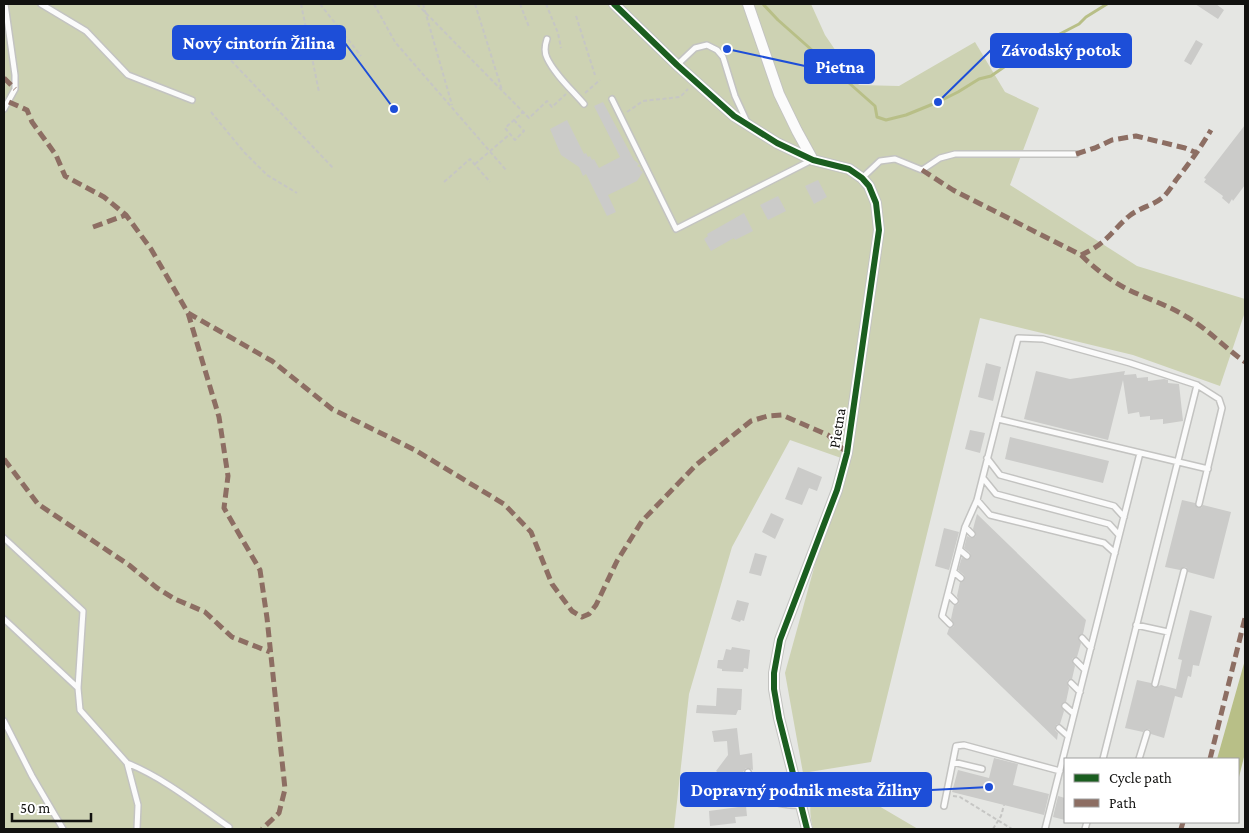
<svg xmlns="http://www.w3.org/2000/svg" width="1249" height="833" viewBox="0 0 1249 833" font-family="'Crimson Pro',serif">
<rect width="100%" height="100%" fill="#e5e6e3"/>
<path fill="#cdd2b3" d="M4 4H811L825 35 859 85 899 86 975 42 1005 92 1039 108 1010 185 1137 266 1245 299V312L1220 386 1133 355 980 318 871 762 803 773 785 673 844 459 790 440 732 547 689 694 674 829H4Z
M839 787 855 792 918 829H813C807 802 809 793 839 787Z"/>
<path fill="#b8bf87" d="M1245 660V753L1238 781V759H1217Z"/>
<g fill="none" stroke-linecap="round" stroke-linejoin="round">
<path stroke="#b8bf87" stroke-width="3" d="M763 4 778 20 875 106 877 117 886 120 906 115 938 102 958 92 979 79 991 76 1029 50 1079 24 1086 17 1107 4"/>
</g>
<path fill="#cbcbc9" d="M1195 4H1216L1224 10 1218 19Z
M1196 40 1203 44 1191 65 1184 61Z
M603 102 634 160 639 164 637 166 641 168 640 170 643 172 637 181 608 195 616 212 607 216 586 174 583 176 579 167 561 155 550 129 567 120 584 154 586 153 588 157 590 156 592 160 594 159 599 168 620 157 594 106Z
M1245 125V185L1233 201 1232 199 1229 204 1222 198 1223 196 1204 182 1206 179 1204 178Z
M818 180 827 197 814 204 805 186Z
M778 196 786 211 768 220 760 205Z
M744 213 753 231 735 240 734 238 711 251 704 239 708 236 707 234Z
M986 363 1001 367 993 401 978 397Z
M1036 371 1070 379 1125 371 1124 375 1136 374 1137 378 1148 377V381L1164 379 1168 380V383L1179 384 1183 421 1163 424V419L1150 420V416L1140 417 1139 412 1128 414 1123 380 1108 440 1024 419Z
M970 430 985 433 980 453 965 449Z
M1010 437 1109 461 1103 483 1005 459Z
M798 467 822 477 817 491 809 488 802 505 785 499Z
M1182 500 1195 503 1198 508H1201L1203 505 1231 512 1214 579 1188 572 1187 568 1185 567 1180 570 1165 567Z
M771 513 784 519 775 539 762 532Z
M977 514 1086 620 1083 634 1078 637 1081 643 1077 657 1073 658 1072 660 1075 666 1072 679 1068 680 1067 682 1069 688 1066 702 1061 705 1064 711 1060 724H1057L1055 727V730L1058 733 1057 740 947 634 949 628 953 627 954 625 951 619 954 605 958 604 959 602 957 596 960 582 965 579 964 575 958 570 962 557 967 560 971 557 970 553 964 548 967 536 971 538 976 536 973 529Z
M944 528 959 532 949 570 935 566Z
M755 553 767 556 761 576 749 573Z
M737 600 749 603 744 621 741 620 740 622 731 619Z
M1190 610 1212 616 1199 666 1193 665 1191 677 1188 676 1182 698 1175 696 1164 738 1151 734 1150 730 1148 729 1144 730 1143 732 1125 728 1137 680 1151 683 1152 687 1154 688 1161 685 1176 689 1182 660 1178 659Z
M732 647 750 650 748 669 744 668 743 672 722 671V669L717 668 718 660H723L726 649 731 650Z
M717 688 742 689 741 710H738L736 715 696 713 697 705 716 706Z
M737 728 740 755 752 753 753 770 746 768 735 783 733 782 732 783 716 771 728 755 727 741 714 742 712 731Z
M994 758 1018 764 1013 785 1049 794 1044 815 952 792 958 770 989 778Z
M1058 796 1065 798V820L1053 817Z
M746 806 747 816 735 817 736 823 710 826 709 811Z"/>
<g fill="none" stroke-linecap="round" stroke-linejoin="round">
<g stroke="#c3c3c1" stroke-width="8">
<path id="service" d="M41 4 86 31 128 75 192 100
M547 39C545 45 544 52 547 58 555 75 572 90 584 104
M677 65 695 48 707 45 717 50 723 57 735 96 747 122
M612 99 676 229 812 160
M4 109 15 89V75L5 4
M862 178 880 161 895 159 922 170 940 158 955 154H1076
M998 419 1208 469
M987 458 1000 475 1114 506 1124 517
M983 478 996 494 1109 524 1119 535
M977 500 990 515 1104 543 1115 553
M965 527 972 534
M4 538 83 611 78 688 80 710 127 763 138 805 137 829
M960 550 967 556
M954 572 961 578
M948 594 955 601
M4 619 78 688
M950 624 942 616 965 527 977 500 1018 338 1043 339 1130 363 1197 385 1219 399 1222 408 1199 504
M1136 625 1168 632
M1082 638 1091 648
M1076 661 1085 670
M1071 683 1080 692
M1155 684 1184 571
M1065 706 1074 714
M4 721 32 776 63 829
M1059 728 1068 736
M1103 759 1197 385
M1139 759 1147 733
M953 762 982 769
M127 763C164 778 196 804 229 827
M748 772C751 779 753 789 758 795 763 802 792 806 800 805
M944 806 956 746 964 745 1060 771
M1045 829 1140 453
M1085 829 1087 822"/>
</g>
<g stroke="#c3c3c1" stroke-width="12">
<path id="minor" d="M614 4 677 65 734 116 777 143 813 160 849 169 862 178 869 186 876 203 879 230 847 453 837 490 780 640 774 673V689L779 718 807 829
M748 4 779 94 797 131 813 160"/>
</g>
<path stroke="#c6c6c4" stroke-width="2" stroke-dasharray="4 2.5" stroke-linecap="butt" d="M301 4 319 92
M320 4 361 56
M374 4 395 42 506 170
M417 4 529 118 547 101 552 107 566 94
M423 4 452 105
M475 4 502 90
M520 4 529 27
M546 4 558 33 561 48
M576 16 595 75
M207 39 222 51 334 169
M585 93 600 80
M211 112 244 152 267 175 297 193
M627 112 643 101 680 97 688 89
M514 120 524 131 515 140 505 128 523 112
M475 164 510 134
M444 182 470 159 490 182
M953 796 960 797 1012 829
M993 829 1001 816 1004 805"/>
<use href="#service" stroke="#fbfbfb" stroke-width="5"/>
<use href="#minor" stroke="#fbfbfb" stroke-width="10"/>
<path stroke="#8d6e63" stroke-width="5" stroke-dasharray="10 5" stroke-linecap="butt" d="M4 78 15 89
M9 102 27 110 32 122 56 155 65 176 104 197 126 215 151 249 188 313 272 361 332 409 415 450 504 504 531 532 552 584 572 611 582 617 589 614 596 605 617 561 642 521 696 465 751 421 768 416 782 415 828 435 847 453
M1076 154 1095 148 1112 140 1136 136 1185 148 1197 153
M922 170 953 190 1081 255C1106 244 1110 233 1128 217 1138 208 1152 206 1162 198 1167 194 1172 186 1176 180 1189 164 1201 147 1211 130
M93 227 126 215
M1081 255C1094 268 1111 281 1127 289 1147 299 1168 305 1187 317 1209 330 1225 348 1245 362
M188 313 219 417 228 476 224 508 260 570 267 618 285 789 279 813 262 829
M4 459 38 504 129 565 157 588 175 599 205 612 232 637 270 652
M1210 759 1245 618
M1181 829 1183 822"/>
<g stroke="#fff" stroke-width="9">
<path id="cycleway" d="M614 4 677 65 734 116 777 143 813 160 849 169 862 178 869 186 876 203 879 230 847 453 837 490 780 640 774 673V689L779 718 807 829"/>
</g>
<use href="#cycleway" stroke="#1b5e20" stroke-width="6"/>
</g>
<g text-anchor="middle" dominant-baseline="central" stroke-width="4" stroke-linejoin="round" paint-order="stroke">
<g font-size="16" fill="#121210" stroke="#fff">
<text transform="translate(837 428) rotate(-81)">Pietna</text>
</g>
</g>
<path fill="none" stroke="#1d4ed8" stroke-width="2" d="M394 109L345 43M938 102L991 50M727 49L805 66M989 787L931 790"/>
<g fill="#1d4ed8" stroke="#fff" stroke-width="2">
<circle cx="394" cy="109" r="5"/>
<circle cx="938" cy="102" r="5"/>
<circle cx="727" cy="49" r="5"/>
<circle cx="989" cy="787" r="5"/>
</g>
<g fill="#1d4ed8" stroke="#1d4ed8" stroke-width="2">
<rect x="173" y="26" width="172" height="33" rx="5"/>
<rect x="991" y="34" width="140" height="33" rx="5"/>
<rect x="805" y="50" width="69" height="33" rx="5"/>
<rect x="681" y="773" width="250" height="33" rx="5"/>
</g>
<g font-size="18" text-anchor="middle" font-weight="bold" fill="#fff">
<text x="259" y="49">Nový cintorín Žilina</text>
<text x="1061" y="56">Závodský potok</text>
<text x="840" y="73">Pietna</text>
<text x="806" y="796">Dopravný podnik mesta Žiliny</text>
</g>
<rect width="1249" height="833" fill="none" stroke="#121210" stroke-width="10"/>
<rect x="1064" y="758" width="175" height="65" fill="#ffffff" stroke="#a0a09f"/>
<rect x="1074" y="774" width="25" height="8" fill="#1b5e20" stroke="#a0a09f"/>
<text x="1109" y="783" font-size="15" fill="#121210">Cycle path</text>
<rect x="1074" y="799" width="25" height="8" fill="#8d6e63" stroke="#a0a09f"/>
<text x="1109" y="808" font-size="15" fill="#121210">Path</text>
<path d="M12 813v8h79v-8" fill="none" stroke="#121210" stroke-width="2.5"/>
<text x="20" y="813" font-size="15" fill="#121210" stroke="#ffffff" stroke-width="4" paint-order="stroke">50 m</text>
</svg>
